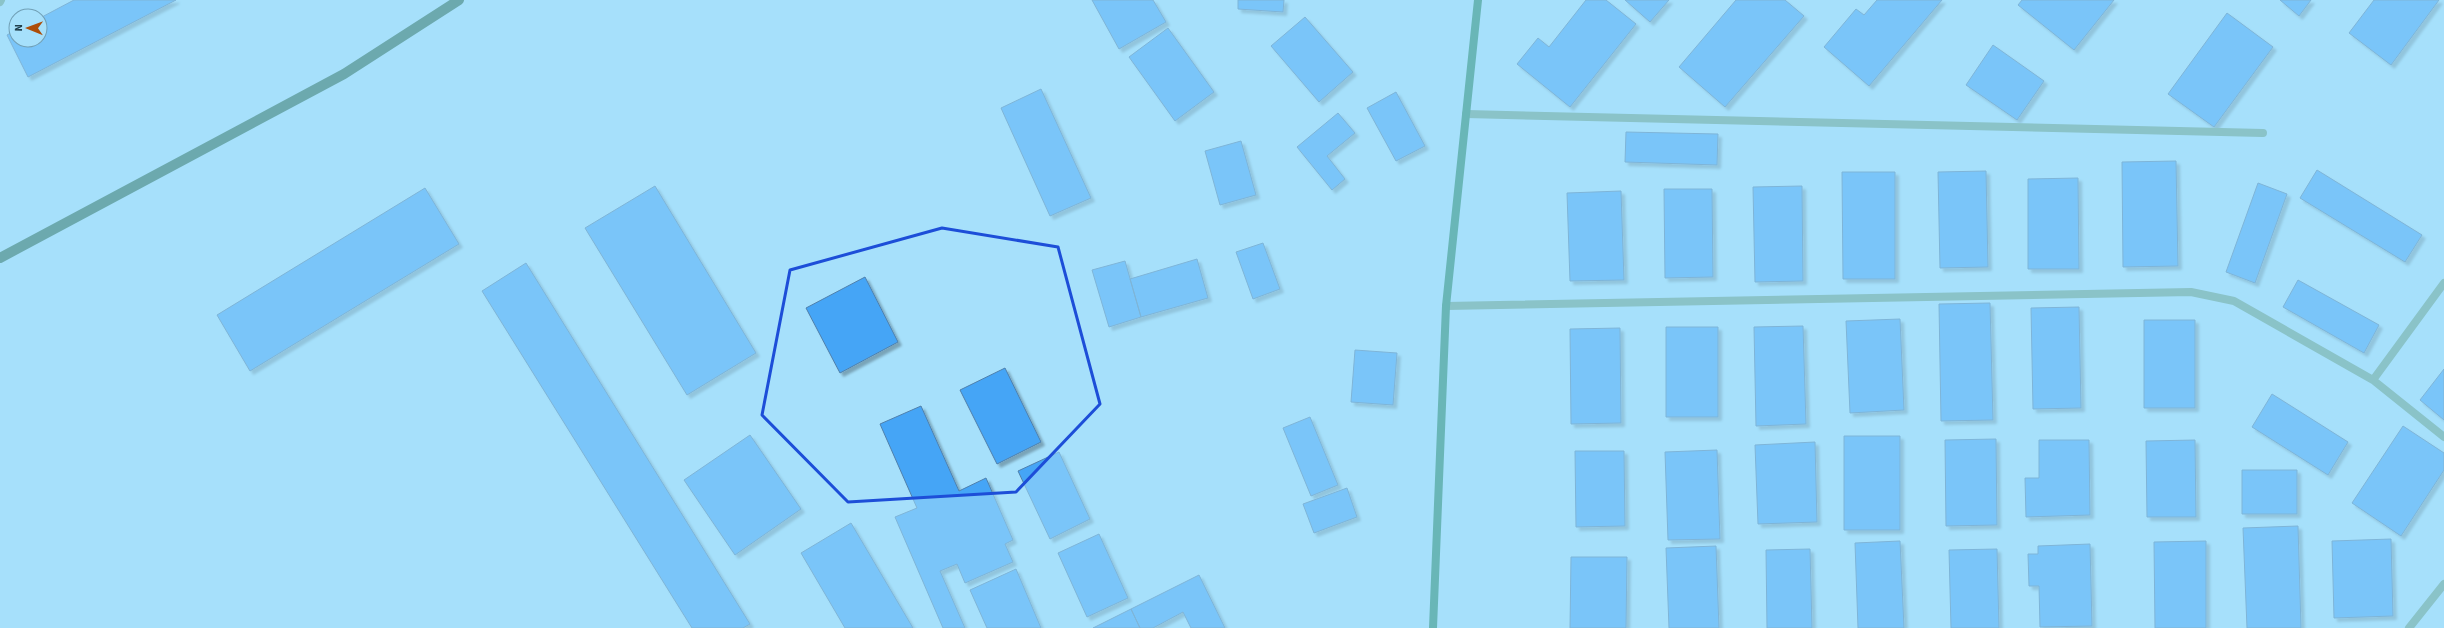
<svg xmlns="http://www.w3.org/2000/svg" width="2444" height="628" viewBox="0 0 2444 628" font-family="'Source Sans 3',sans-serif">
<defs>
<filter id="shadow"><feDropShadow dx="3.5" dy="3.5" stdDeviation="1" flood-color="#0004"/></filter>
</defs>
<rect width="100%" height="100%" fill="#a6e0fb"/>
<path fill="#45a5f6" stroke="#4f80ac" filter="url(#shadow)" d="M74 0H176L28 77 7 35 16 30V40H40V18Z
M1092 0H1153L1166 22 1119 49Z
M1238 0H1284L1283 12 1238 9Z
M1586 0H1606L1636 24 1570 107 1517 64 1538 38 1549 47Z
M1625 0H1669L1650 22Z
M1736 0H1785L1804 16 1725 107 1679 67Z
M1877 0H1942L1869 86 1824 47 1856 9 1864 15Z
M2022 0H2114L2074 50 2018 5Z
M2280 0H2311L2299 16Z
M2374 0H2439L2391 65 2349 33Z
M2227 13 2273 47 2214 127 2168 94Z
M1305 17 1353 72 1319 102 1271 46Z
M1168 28 1214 92 1175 121 1129 57Z
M1993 45 2044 81 2017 120 1966 85Z
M1041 89 1091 198 1050 216 1001 108Z
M1396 92 1425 146 1396 161 1367 108Z
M1338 113 1355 133 1327 156 1345 179 1332 190 1297 147Z
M1626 132 1718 134 1717 165 1625 162Z
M1241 141 1256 195 1220 205 1205 151Z
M2176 161 2178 266 2123 267 2122 162Z
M2317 170 2422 235 2405 262 2300 198Z
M1986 171 1988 267 1940 268 1938 172Z
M1842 172H1895V279H1843Z
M2078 178 2079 269H2028V179Z
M2258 183 2287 194 2255 283 2226 272Z
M655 186 756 353 687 395 585 228Z
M1802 186 1803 281 1755 282 1753 187Z
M425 188 459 244 250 371 217 315Z
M1664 189H1712L1713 277 1665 278Z
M1621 191 1624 280 1570 281 1567 193Z
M1263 243 1280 289 1253 299 1236 252Z
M1197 259 1208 298 1141 317 1130 279Z
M1125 261 1141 317 1109 327 1092 270Z
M526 263 750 624 743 628H692L482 291Z
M865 277 898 342 840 373 806 308Z
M2298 280 2379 325 2364 353 2283 307Z
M1990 303 1993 420 1941 421 1939 304Z
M2079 307 2081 408 2033 409 2031 308Z
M1900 319 1904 410 1850 413 1846 321Z
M2144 320H2195V408H2144Z
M1803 326 1806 424 1756 426 1754 327Z
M1666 327H1718V417H1666Z
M1620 328 1621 423 1571 424 1570 329Z
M1355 350 1397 353 1393 405 1351 402Z
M1005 368 1041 442 997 464 960 390Z
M2444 369V420L2420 400Z
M2272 394 2348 442 2328 475 2252 427Z
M921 406 959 491 986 478 1013 540 1005 544 1013 562 965 583 957 564 940 571 965 628H943L895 517 917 508 880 424Z
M1310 417 1338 485 1311 496 1283 428Z
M2403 426 2444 453V470L2401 536 2352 503Z
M750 435 801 509 735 555 684 480Z
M1844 436H1900V530H1844Z
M1996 439 1997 525 1946 526 1945 440Z
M2039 440H2089L2090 515 2026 517 2025 478H2039Z
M2195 440 2196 517H2147L2146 441Z
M1815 442 1817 522 1758 524 1755 445Z
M1717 450 1720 539 1668 540 1665 452Z
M1575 451H1624L1625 526 1576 527Z
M1059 452 1090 519 1050 539 1018 471Z
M2242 470H2297V514H2242Z
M1347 488 1357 517 1314 533 1303 504Z
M851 523 913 628H845L801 553Z
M2298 526 2301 628H2247L2243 528Z
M1099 534 1128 598 1087 617 1058 553Z
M2391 539 2393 616 2334 618 2332 541Z
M1900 541 1904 628H1858L1855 543Z
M2206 541V628H2155L2154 542Z
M2090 544 2092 626 2040 627 2039 586H2029L2028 554H2038V546Z
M1716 546 1719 628H1669L1666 548Z
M1810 549 1812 628H1767L1766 550Z
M1997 549 1999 628H1951L1949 550Z
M1571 557H1627L1626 628H1570Z
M1016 569 1041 628H987L970 590Z
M1199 575 1225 628H1191L1183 612 1153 628H1140L1131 609Z
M1131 609 1140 628H1093Z"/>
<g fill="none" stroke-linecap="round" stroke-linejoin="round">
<path stroke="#689f89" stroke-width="8" d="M0 2 1 0"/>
<path stroke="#689f89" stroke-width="8" d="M1466 114 2263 133
M1446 306 2191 292 2234 301 2373 380 2444 437
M2373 380 2444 283
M2409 628 2444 584"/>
<path stroke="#208364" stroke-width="8" d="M1433 628 1446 306 1478 0"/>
<path stroke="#266750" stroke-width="10" d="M0 258 344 74 459 0"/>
</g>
<path d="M0 0H2444V628H0ZM942 228 1058 247 1100 404 1016 492 848 502 762 415 790 270Z" fill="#a6e0fb" fill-opacity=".55" fill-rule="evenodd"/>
<path fill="none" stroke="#1d4ed8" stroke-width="3" stroke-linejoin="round" d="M942 228 1058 247 1100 404 1016 492 848 502 762 415 790 270Z"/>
<g transform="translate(28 28) rotate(271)"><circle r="19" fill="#a6e0fb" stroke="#71a0b6"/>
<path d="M0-3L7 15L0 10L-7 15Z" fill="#ad4d08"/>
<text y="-6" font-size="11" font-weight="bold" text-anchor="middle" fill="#21404e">N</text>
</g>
</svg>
